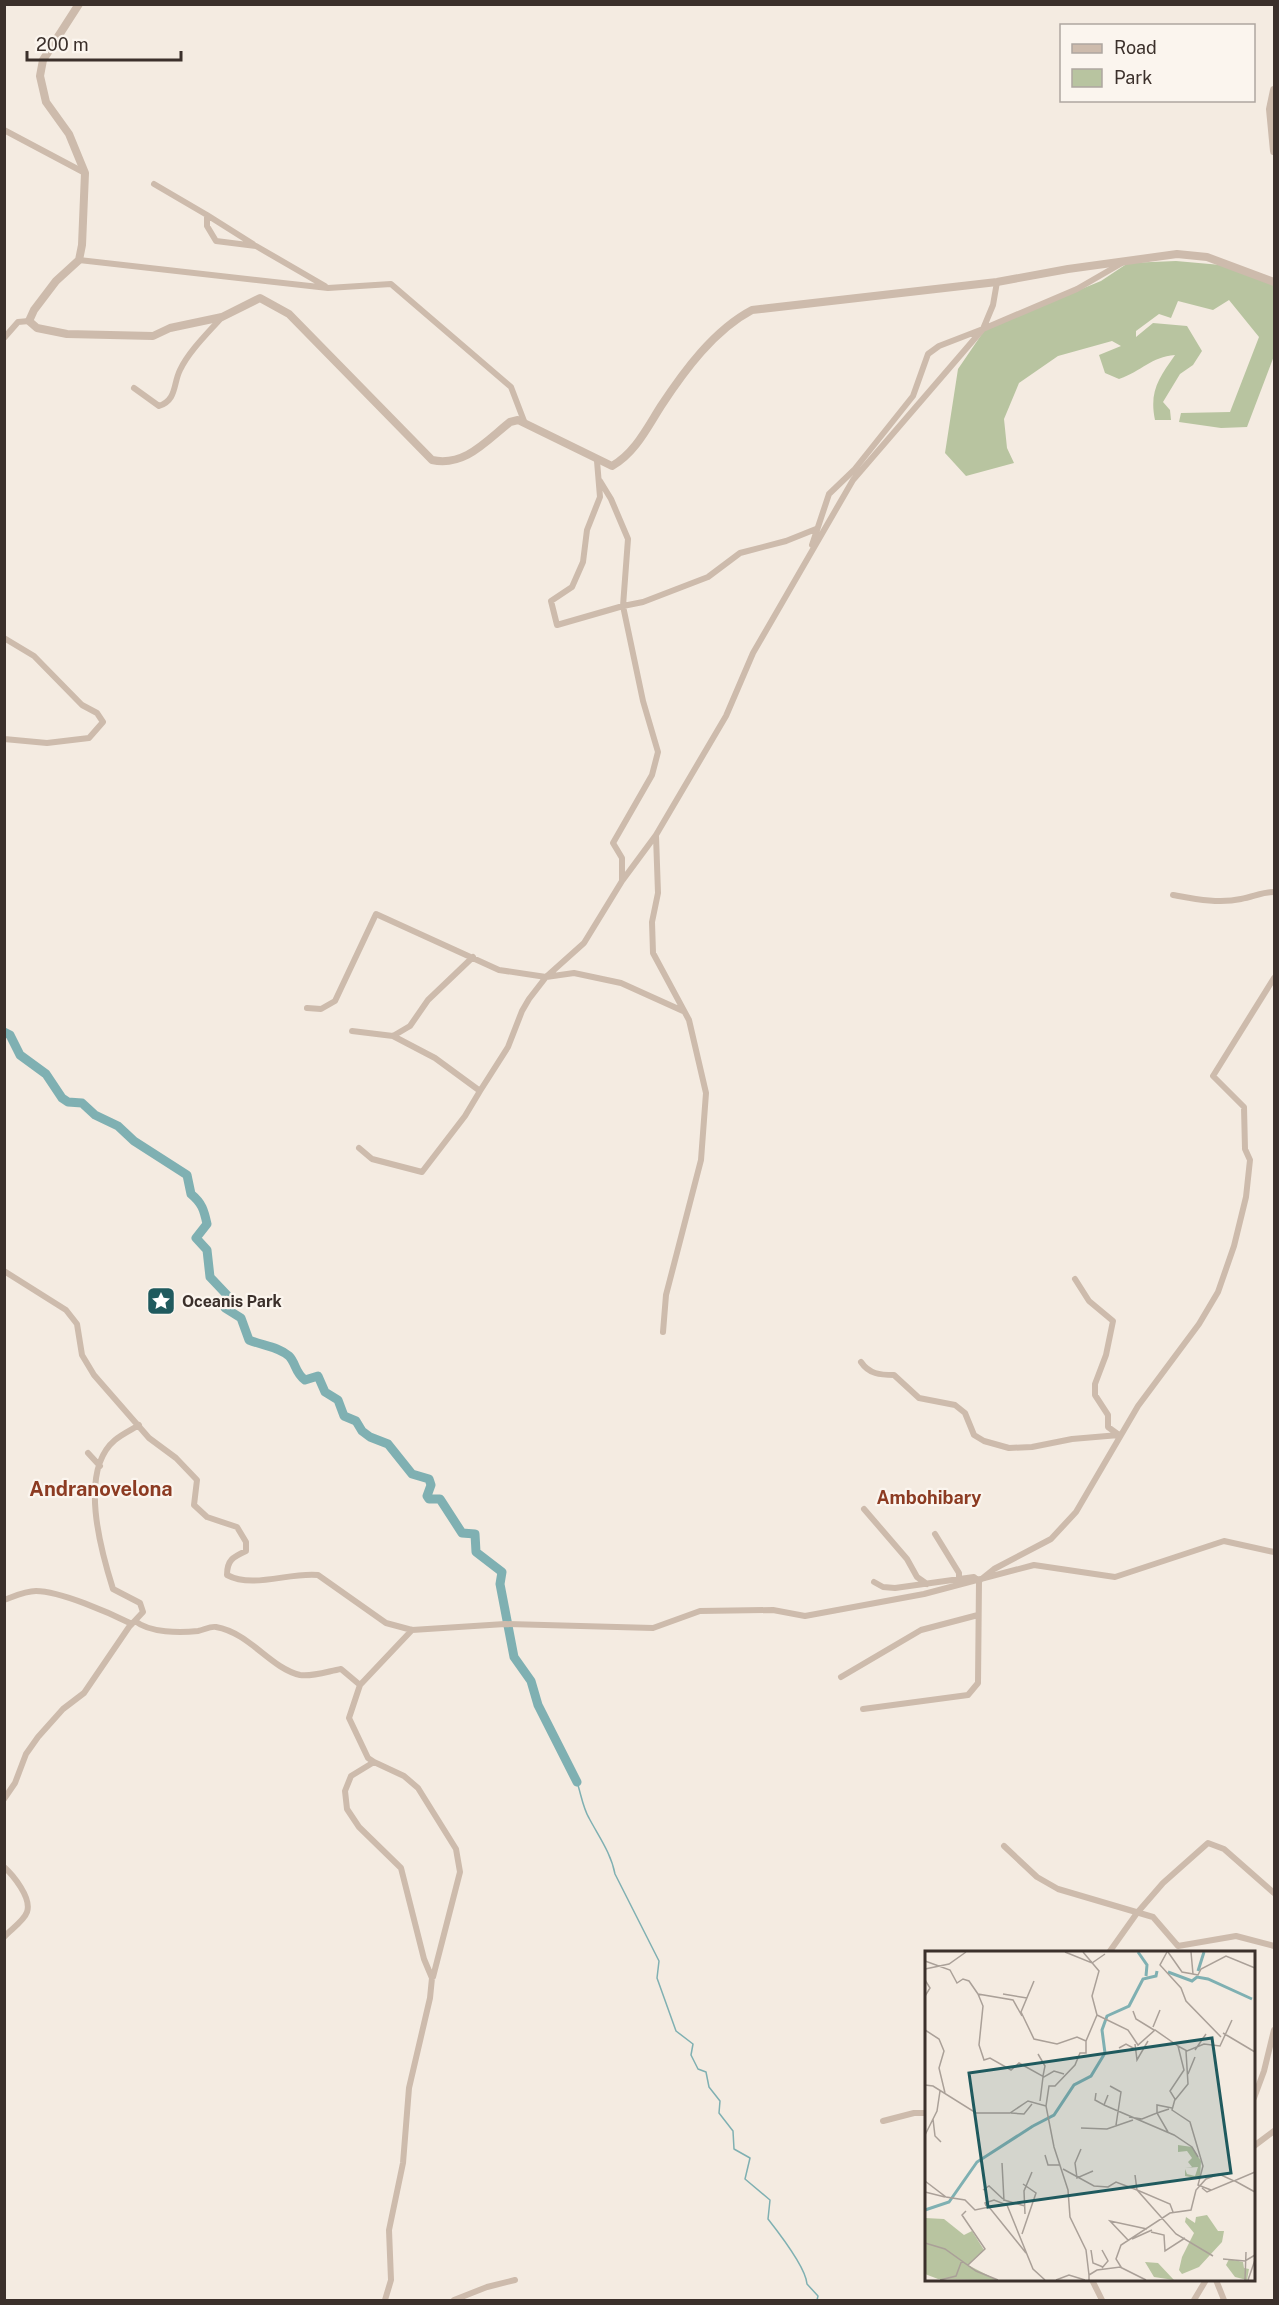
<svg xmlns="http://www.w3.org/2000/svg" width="1279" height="2305" viewBox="0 0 1279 2305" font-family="'Public Sans',sans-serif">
<rect width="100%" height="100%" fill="#f4ebe1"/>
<path fill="#b8c4a0" d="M1176 261 1221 265 1274 283V356L1247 427 1221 428 1179 422 1181 413 1230 412 1259 337 1229 300 1213 310 1178 301 1171 318 1159 314 1136 331V337L1153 323 1187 326 1202 351 1193 365 1180 374 1163 402 1170 410 1171 420H1155C1149 391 1159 378 1175 355 1151 357 1142 371 1119 379L1105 373 1099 355 1121 346 1112 341 1058 356 1019 383 1004 419 1007 448 1014 463 966 476 945 453 958 369 986 328 1101 281 1128 263Z"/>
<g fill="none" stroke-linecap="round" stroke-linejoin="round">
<path stroke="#7fb0b2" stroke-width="1.5" d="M577 1782C581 1794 583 1808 589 1818 599 1837 611 1853 615 1874L659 1961 657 1978 676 2031 693 2044 691 2055 698 2069 706 2072 709 2087 720 2101 719 2113 733 2131 734 2149 750 2158 745 2179 770 2200 768 2219C779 2233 806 2268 807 2284L818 2296 817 2300"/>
<path stroke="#7fb0b2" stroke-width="9" d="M4 1032 10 1035 20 1055 46 1074 62 1098 68 1102 82 1103 95 1115 118 1126 134 1141 187 1175 191 1194C202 1203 204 1210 207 1224L196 1238 207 1250 210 1277 227 1295 225 1308 241 1318 249 1340C263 1346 277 1346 289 1356 296 1363 295 1373 305 1380L318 1376 325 1392 338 1400 344 1416 356 1421 362 1431 370 1437 388 1444 412 1474 429 1479 431 1485 427 1496 429 1499H440L462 1533 475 1534 476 1552 502 1572 500 1584 514 1657 531 1681 538 1705 577 1782"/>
<path stroke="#cdbbac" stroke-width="6" d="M4 130 85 173
M154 184 207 215V226L216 241 256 246 325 286
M207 215 253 244
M79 260 328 288 391 284 511 387 524 421
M4 338 18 322 29 321
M134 388 159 406C177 400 173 384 180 370 189 351 208 333 222 317
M597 461 600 497 587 530 583 562 572 587 551 601 557 625 623 606 643 701 658 752 652 775 613 843 622 858V880
M600 481 611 499 628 539 623 606 643 602 708 577 740 553 786 541 816 529
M812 545 829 494 854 470 913 396 928 354 939 346 983 329 993 305 997 282
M4 638 34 656 82 705 97 713 103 722 89 738 47 743 4 739
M656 836 658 893 652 922 653 953 689 1020 706 1093 701 1160 666 1295 663 1332
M1173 895C1195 899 1219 904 1241 899 1253 897 1262 892 1274 892
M307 1008 321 1009 335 1001 376 914 499 970 546 977 574 973 621 983 683 1011
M352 1031 393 1036 410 1026 428 1000 473 957
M480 1091 508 1047 522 1011 529 999 546 977 584 943 622 881 656 835 726 716 753 653 853 480 983 329 1077 289 1122 263
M359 1148 372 1159 422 1172 465 1116 480 1091 435 1058 393 1036
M4 1271 66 1310 77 1324 82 1355 94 1375 149 1438 176 1458 197 1480 194 1505 207 1517 237 1527 246 1542V1551C233 1557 227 1560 227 1575 253 1589 289 1572 318 1575L386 1623 412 1630 505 1624 653 1628 700 1611 773 1610 805 1616 924 1594 1034 1565 1115 1577 1224 1541 1274 1552
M1075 1279 1089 1301 1113 1321 1106 1355 1095 1384V1395L1108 1415V1427L1119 1435
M861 1362C869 1374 880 1375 894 1375L919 1398 955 1405 965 1413 974 1435 984 1441 1009 1448 1032 1447 1072 1439 1119 1435
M88 1453 100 1466
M864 1509 907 1559 917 1577 927 1584
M935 1534 959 1573V1579
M874 1582 883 1587 895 1588 974 1577 979 1581
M4 1600C15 1596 25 1591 36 1591 60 1591 110 1613 132 1624
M135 1621C150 1633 180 1633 198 1631 204 1630 210 1626 216 1627 250 1633 270 1668 300 1675 312 1677 329 1671 341 1669L360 1685
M841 1677 921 1630 978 1615
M863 1709 968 1695 978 1683 979 1581 994 1569 1051 1539 1076 1512 1138 1406 1199 1324 1218 1292 1234 1246 1246 1197 1250 1160 1245 1149 1244 1107 1213 1076 1274 978
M374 1762 404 1776 418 1788 456 1849 460 1872 433 1977
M4 1799 15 1783 26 1754 38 1737 63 1709 84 1693 129 1627 143 1612 140 1603 113 1589C101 1551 78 1471 115 1440 122 1434 131 1430 139 1425
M1004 1846 1037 1877 1058 1889 1153 1917 1178 1946 1236 1936 1274 1946
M4 1867C13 1875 32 1898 27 1912 24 1921 10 1930 4 1937
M1110 1951 1137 1913 1163 1883 1208 1843 1224 1849 1274 1893
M1254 2098 1264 2071 1274 2030
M883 2121 914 2113H926
M1254 2146 1274 2131
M1092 2280 1102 2300
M1216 2280 1224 2300
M385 2300 391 2280 389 2230 403 2163 409 2088 430 1998 432 1978 424 1959 401 1868 359 1827 347 1809 345 1791 351 1776 374 1762 368 1758 349 1718 360 1685 412 1630
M454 2300 487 2287 515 2280
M1194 2300 1206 2280"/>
<path stroke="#cdbbac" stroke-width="8" d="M79 4 43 60 40 76 46 102 69 134 85 173 82 245 79 260 56 281 34 310 29 321 37 328 67 334 153 336 170 328 222 317 260 298 289 314 432 460C465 467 486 441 510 422L518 420 612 466C635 453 647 428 661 406 684 371 714 330 752 310L997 282 1068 269 1177 254 1207 257 1274 282
M1274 90 1270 109 1274 151"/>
</g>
<defs>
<g id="sight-square" transform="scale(1.5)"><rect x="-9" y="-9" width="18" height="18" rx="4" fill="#1f5a5e" stroke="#fbf5ee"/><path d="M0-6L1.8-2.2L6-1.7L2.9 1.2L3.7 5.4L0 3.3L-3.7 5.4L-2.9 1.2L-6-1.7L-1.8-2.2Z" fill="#fff"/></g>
</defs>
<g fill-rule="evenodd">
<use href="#sight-square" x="161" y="1301"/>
</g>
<g text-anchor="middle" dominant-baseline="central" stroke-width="4.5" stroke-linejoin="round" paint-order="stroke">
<g font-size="16" font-weight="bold" fill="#3b302b" stroke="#fbf5ee" text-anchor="start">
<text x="182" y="1301">Oceanis Park</text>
</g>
<g font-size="18" font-weight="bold" fill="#8c3b22" stroke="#fbf5ee">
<text x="929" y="1497">Ambohibary</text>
</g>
<g font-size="20" font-weight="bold" fill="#8c3b22" stroke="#fbf5ee">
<text x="101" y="1489">Andranovelona</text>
</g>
</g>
<g transform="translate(925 1951)">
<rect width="330" height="330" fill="#f4ebe1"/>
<path d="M253 194 267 196 276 210 275 228 260 225V218L262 223 270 225 273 216 260 217 267 216 263 211 267 207 262 200 253 201ZM282 264 293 280H299L297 291 274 316 257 323 254 319 257 306 269 282 260 271 261 266 270 272 271 266ZM0 267 19 268 39 284 47 280 59 299 43 314 72 329 13 328 0 323ZM304 308 318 311 319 317 324 318 322 329 310 326 301 314ZM220 311 233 312 249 329 229 326Z" fill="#b8c4a0"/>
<path fill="none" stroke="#7fb0b2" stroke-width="3" d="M213 1 222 14 221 25M273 20 279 1M243 21 267 30 272 26 283 28 327 48M108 175 129 164 149 134 166 125 180 102 177 79 182 65 204 55 218 28 231 25 232 20M0 259 24 251 52 211 108 175"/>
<path fill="none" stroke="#aaa098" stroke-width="1.5" d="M140 1 167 12 180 3M158 1 174 20 167 45 172 64 161 90V102H155L150 114 130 135H124L121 155 129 196 143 239 145 266 161 299 164 324M242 1 235 14 256 37 261 50 296 86M243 1 257 21 268 23M266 1 268 23 273 24 276 18 301 5 330 17M0 10 25 19 32 32 38 28 44 30 53 43 88 49 97 65M0 18 24 13 41 1M0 29 5 37 0 45M109 30 96 61 109 88 132 93 152 86 161 90M53 43 58 55 54 94 59 109 65 107 86 119 94 112 119 126 129 120 139 123M78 43 102 47M208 60 211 68 229 79M172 64 203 79 213 94 230 79 253 95M228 76 235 59M0 79 14 88 19 100 14 117 20 142M298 82 330 101M210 93 212 109 223 90M194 97 201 93 210 98M270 99 281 83M113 103 120 115 118 125M263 123 270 106M0 134 8 135 51 162H85L103 150 121 155M185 135 196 141 191 174M171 142 170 149 179 154 183 144M250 149 263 133 261 100M115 150 118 126M179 154 249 184 267 196 273 206M86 162 99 163 107 153M204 166 217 168 232 162V154L247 157M8 168 10 185 16 191M156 177 182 178 208 169M243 181 232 162 244 158M0 184 12 160 15 140M156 198 150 212 152 227 168 220M120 204 123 214H135M77 212 79 250M138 218 169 235 183 236 191 231 212 239 251 283 288 305M210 224 212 239 245 253 248 261M0 230 21 246 40 249 50 259 64 256 101 302M310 230 330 241M277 237 282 241 308 230M58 239 64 235 78 248M286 239 273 234 278 215 265 171 247 159 250 148 245 140 259 119 253 95 262 100 279 93 295 95 307 69M0 241 20 246M79 249 100 255M61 255 60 252 69 249 82 254 108 318 120 329M41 260 37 264 60 298 43 314M100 263 99 240 107 221M226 281 239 284 240 300 260 287M97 283 111 242 98 233M207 288 227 279M203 289 185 270 222 278M0 292 20 298 51 320 73 329M166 299 168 312 178 316M177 299 183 310 177 317M298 308 320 310 330 304M195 316 221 329M15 329 31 325 37 309M131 329 144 324 160 329M164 329V324L172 319 196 316 191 308 196 294 245 262 266 259 271 239 281 228 294 223 309 230 330 221M320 329 321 301M323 329 330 309"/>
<path fill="#1f5a5e" fill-opacity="0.15" stroke="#1f5a5e" stroke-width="3" d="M287 87 306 222 63 256 44 122Z"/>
<rect width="330" height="330" fill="none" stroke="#3b302b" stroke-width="3"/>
</g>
<rect width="1279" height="2305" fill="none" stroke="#3b302b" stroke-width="12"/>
<rect x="1060" y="24" width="195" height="78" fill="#fbf5ee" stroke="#aea6a0" stroke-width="1.5"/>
<rect x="1072" y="44" width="30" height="9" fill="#cdbbac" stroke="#aea6a0" stroke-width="1.5"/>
<text x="1114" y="54" font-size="18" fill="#3b302b">Road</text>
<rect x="1072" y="69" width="30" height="18" fill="#b8c4a0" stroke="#aea6a0" stroke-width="1.5"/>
<text x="1114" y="84" font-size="18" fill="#3b302b">Park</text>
<path d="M27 51v9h154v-9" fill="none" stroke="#3b302b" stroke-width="3"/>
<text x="36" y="51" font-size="18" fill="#3b302b" stroke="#fbf5ee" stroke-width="4.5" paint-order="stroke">200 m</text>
</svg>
